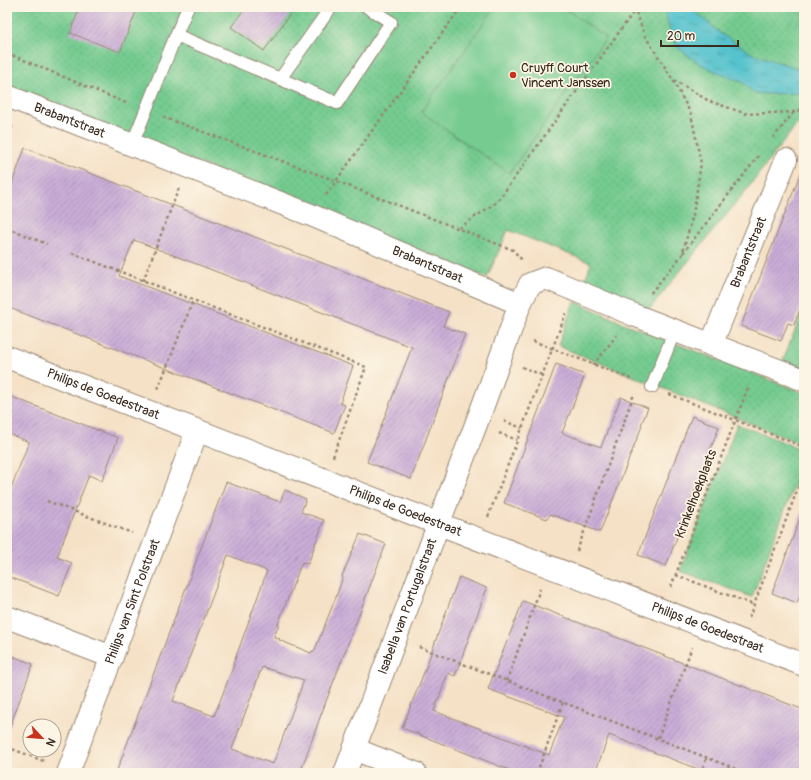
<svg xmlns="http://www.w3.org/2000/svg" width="811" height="780" viewBox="0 0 811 780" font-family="Pangolin,sans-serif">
<defs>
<pattern id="grass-dots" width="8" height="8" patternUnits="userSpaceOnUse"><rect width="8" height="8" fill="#74cb90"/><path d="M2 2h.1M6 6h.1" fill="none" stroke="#65ae7c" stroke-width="1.8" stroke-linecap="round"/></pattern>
<pattern id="water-ripples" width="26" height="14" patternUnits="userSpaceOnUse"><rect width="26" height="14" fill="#55c2cd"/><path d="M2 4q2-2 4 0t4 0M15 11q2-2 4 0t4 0" fill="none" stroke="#489ea6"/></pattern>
<pattern id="building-hatch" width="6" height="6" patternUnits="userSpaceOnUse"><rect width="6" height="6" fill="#caadd8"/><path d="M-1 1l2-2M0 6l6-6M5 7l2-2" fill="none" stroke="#a58daf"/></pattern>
</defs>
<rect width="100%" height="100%" fill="#fcf5e5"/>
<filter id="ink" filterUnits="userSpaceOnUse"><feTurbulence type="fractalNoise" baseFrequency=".025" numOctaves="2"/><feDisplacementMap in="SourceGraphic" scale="8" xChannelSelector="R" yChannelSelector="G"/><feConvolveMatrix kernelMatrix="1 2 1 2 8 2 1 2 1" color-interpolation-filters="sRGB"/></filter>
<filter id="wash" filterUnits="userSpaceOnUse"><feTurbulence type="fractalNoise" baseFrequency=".012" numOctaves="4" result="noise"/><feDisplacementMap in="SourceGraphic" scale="16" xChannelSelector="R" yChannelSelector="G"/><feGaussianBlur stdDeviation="0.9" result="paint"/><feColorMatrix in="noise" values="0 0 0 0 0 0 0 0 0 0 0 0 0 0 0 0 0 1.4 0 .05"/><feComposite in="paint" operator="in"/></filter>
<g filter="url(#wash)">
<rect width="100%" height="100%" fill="#f5e1c6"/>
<path fill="url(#grass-dots)" stroke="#587a57" d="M7 7H804V127L797 124 748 188 648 311 584 283 591 263 508 230 487 278 128 135 7 85Z
M574 301 623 323 804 393V445L558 346Z
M804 308V369L783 360Z
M737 424 804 450V459L752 597 680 571Z"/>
<path fill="#74cb90" stroke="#587a57" d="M495 7H563L606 38 509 173 421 112Z"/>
<path fill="url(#water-ripples)" stroke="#487676" d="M664 7H690L720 33 753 54 793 67 804 71V93L767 94 754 93 742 82 721 74 700 64 679 49 670 31 666 16Z"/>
<g id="blocks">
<path fill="url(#building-hatch)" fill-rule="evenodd" d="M80 7H138L120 52 70 33Z
M246 7H295L264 51 231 27Z
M25 148 449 312 443 326 465 334 457 354H458L411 479 367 462 412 347 134 240 119 276 353 366 340 403 345 405 334 433 7 307V197Z
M803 167H804V299L794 325 788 323 781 341 741 326Z
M556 364 585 375 562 433 601 447 621 397 648 408 641 425 642 426 600 532 550 514 547 519 504 503Z
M7 395 118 438 102 481 89 475 57 557 72 563 59 596 7 576V498L29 442 7 433Z
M692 416 719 427 666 566 638 555Z
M226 482 280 502 285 490 306 499 301 512 324 520 308 564 302 562 278 624H279L274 637 280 639 279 640 311 653 312 651 314 652 336 597 343 577 342 576 360 534 386 544 322 712 300 773H116ZM228 555 267 571 233 665H234L214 716 173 701ZM262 667 304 680 273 764 232 749Z
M802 513H804V586L797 603 772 593Z
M459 577 487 588 455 676 448 673 434 711 549 755 564 717 488 689 523 601 804 710V773H708L609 735 595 773H517L402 728 423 675Z
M7 654 33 664 9 729 7 728Z"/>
</g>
</g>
<g filter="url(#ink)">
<use href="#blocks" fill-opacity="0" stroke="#988672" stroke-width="1"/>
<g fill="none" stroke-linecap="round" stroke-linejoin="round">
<g stroke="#988672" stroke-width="14">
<path id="lane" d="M176 35 337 103 391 22 367 7
M280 79 331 7
M132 145 176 35 188 7
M652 387 675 330"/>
</g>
<g stroke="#988672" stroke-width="24">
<g id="street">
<path id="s1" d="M7 96 311 215 520 304 530 284 546 278 634 315 804 380"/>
<path id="s2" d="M711 345 786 160"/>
<path id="s3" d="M7 357 804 665"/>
<path d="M7 617 112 657"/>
<path d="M354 749 415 773"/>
<path id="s4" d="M68 773 197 431"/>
<path id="s5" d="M345 773 481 411 520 304"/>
</g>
</g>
<path stroke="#988672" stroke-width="2.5" stroke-dasharray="3 3" stroke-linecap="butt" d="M634 7 645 36 673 80 691 114 701 163 693 215 682 255 649 295
M7 53 128 104
M674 80 709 101 747 114 794 112 804 109
M163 117 336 181 513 250 523 261
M773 138 794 112
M7 140 13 124
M326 195 461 7
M7 228 47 244
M459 228 497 202 635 10
M72 253 366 367 333 457
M683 253 760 154
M143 281 179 188
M533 341 634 380
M593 365 617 335
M522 367 542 375
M158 389 193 301
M669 394 804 447
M504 421 522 428
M499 433 517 440
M7 485 10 486
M47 501 132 533
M488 517 566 313
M577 551 634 394
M676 575 754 605
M671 587 749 385
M749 618 804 472
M419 647 739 770
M507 681 540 589
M658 738 692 647
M7 747 46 762
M537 773 563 702
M701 773 707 757"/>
<use href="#lane" stroke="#fff" stroke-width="12"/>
<use href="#street" stroke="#fff" stroke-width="22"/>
</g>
</g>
<circle fill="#c8321e" stroke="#fcf5e5" stroke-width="1.5" cx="513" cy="75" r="4"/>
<g text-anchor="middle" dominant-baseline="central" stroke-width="3.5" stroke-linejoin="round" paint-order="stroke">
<g font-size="13" fill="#3b2a1e" stroke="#fcf5e5" text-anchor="start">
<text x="521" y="68">Cruyff Court<tspan x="521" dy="15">Vincent Janssen</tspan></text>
</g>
<g font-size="13" fill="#3b2a1e" stroke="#fcf5e5">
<text stroke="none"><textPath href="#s1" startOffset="67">Brabantstraat</textPath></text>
<text stroke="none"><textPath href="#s2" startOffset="100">Brabantstraat</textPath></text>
<text stroke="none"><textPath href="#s1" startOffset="453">Brabantstraat</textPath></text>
<text stroke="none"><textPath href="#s3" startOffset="103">Philips de Goedestraat</textPath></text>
<text transform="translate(696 494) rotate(-69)">Krinkelhoekplaats</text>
<text stroke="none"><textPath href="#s3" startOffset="427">Philips de Goedestraat</textPath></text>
<text stroke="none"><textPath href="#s4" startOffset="183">Philips van Sint Polstraat</textPath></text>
<text stroke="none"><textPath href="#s5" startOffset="178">Isabella van Portugalstraat</textPath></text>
<text stroke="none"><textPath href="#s3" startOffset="751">Philips de Goedestraat</textPath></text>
</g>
</g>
<rect width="811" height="780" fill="none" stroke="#fcf5e5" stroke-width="24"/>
<g transform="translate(42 738) rotate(116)"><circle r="19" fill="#fcf5e5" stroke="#afa495"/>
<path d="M0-3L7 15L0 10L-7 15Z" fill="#c8321e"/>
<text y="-6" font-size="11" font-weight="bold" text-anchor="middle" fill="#3b2a1e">N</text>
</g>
<path d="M661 40v6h77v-6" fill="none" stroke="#3b2a1e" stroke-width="2"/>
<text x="667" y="40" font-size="12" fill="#3b2a1e" stroke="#fcf5e5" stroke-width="3" paint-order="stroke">20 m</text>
</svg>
